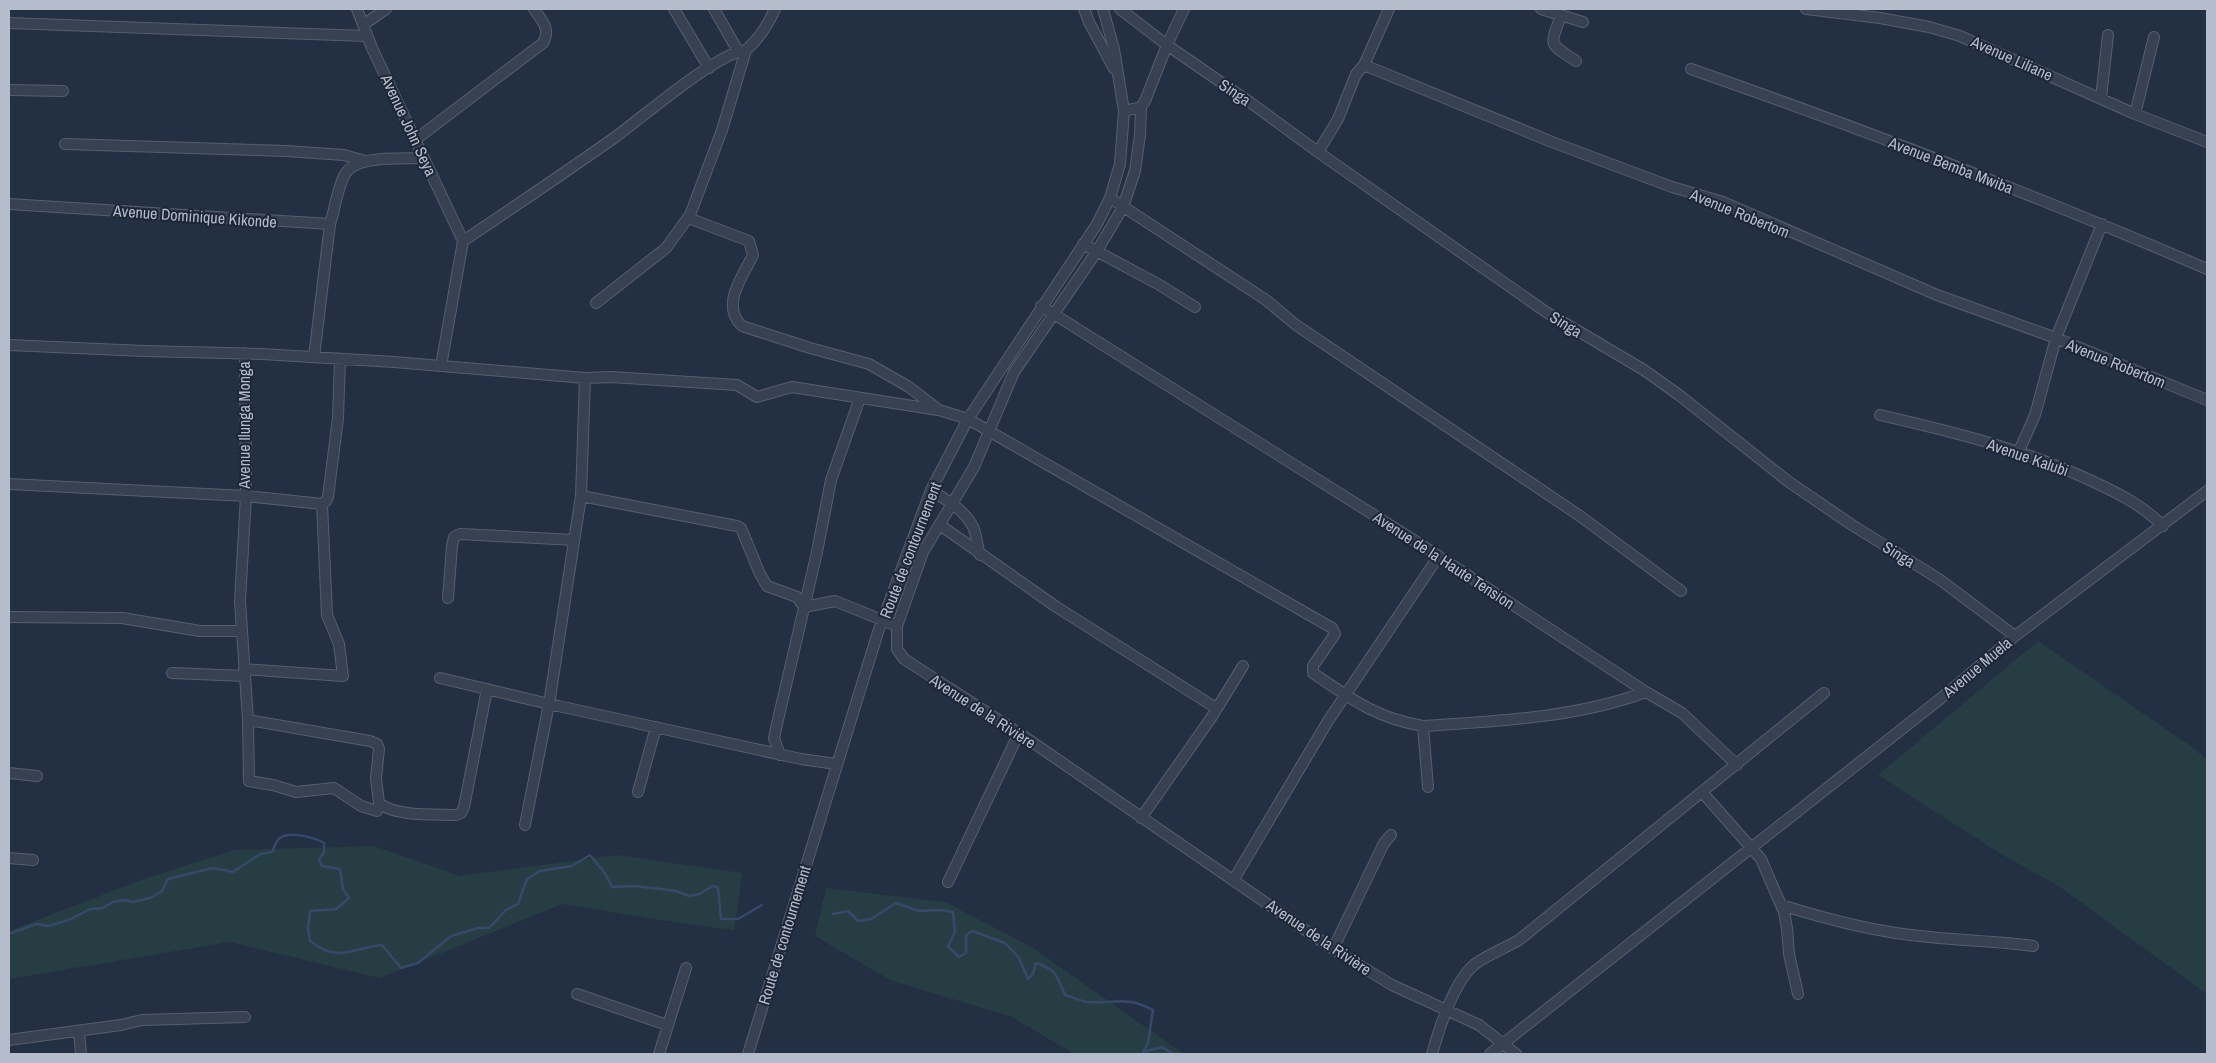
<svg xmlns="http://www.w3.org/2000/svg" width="2216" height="1063" viewBox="0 0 2216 1063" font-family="'Archivo Narrow',sans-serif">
<rect width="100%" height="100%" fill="#232f42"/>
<path fill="#263e43" d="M2038 641 2192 747 2207 760V994L2057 885 2001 854 1878 775Z
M374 846 460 876 617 855 742 873 734 930 680 923 562 904 380 978 230 942 9 979V931L141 880 234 850Z
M826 888 945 902 1030 946 1184 1054H1074L1012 1017 890 980 815 936Z"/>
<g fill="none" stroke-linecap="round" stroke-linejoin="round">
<path stroke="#36496a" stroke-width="2.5" d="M833 914 848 911 858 921 871 919 896 903 919 911 940 910 953 912 955 932 948 946 959 957 966 953V935L972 931 1005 943 1019 958 1028 979 1033 974 1036 963C1056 969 1057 976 1065 995 1072 997 1080 1001 1087 1002 1115 1004 1125 995 1153 1010L1148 1043 1143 1052 1162 1047 1173 1054
M9 934 36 924 49 926 71 919 90 909 103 908 113 902 125 900 133 902 150 898 162 891 168 879 213 868 233 872 260 854 272 852C274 848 276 841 280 838 290 831 313 837 324 843V853L319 859 322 866 340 869 343 889 349 898 336 909 310 911 308 928 310 941C315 944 321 949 327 951 346 957 364 946 382 945L401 968 418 963 451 936 478 928H489L506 910 518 904 527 879 540 871 572 866 590 855 604 872 612 887 636 886 676 891 689 896 700 894 712 886 718 887 721 919H738L762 905"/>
<g stroke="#565f6f" stroke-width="12">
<path id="minor" d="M357 9 372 48 463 241
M674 9 709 68
M714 9 738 51
M775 9C768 25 760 38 746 50L722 130 690 215 691 219 749 241 753 255C743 276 720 305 742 326L810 348 869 364 909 387 939 410 968 419 1332 628 1335 634 1313 666V673C1351 699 1376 718 1423 726 1498 721 1575 718 1646 692
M1084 9 1089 22 1114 69
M1120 9 1167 45 1251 103 1318 152 1546 312 1644 370 1679 395 1789 482 1852 525 1939 579 2015 636
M1541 9 1583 22
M1806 9 1880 18 1929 27 1960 36 2135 114 2207 142
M1561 16C1549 47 1549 43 1576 61
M9 23 366 36
M363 25 386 9
M1364 65 1389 9
M1691 69C1865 130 2038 196 2207 269
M9 90 63 91
M2101 98 2108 35
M1124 111 1141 107 1145 101 1167 45 1184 9
M2135 114 2154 37
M415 140 543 43C551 29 542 21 534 9
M65 144 286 151 344 155 365 161
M1318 152 1338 119 1356 74 1364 65 1552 142 1672 187 1723 202 1937 295 2056 338 2207 400
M1110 198 1266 300 1296 325 1580 516 1681 591
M9 204 330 224C335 209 337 190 344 176 354 154 402 159 423 158
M463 241C514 207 564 173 614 138 643 117 715 54 746 50
M1083 244 1158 284 1195 307
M596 303 666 248 690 215
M1041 306 1417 542 1646 692 1682 713 1737 765
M9 345 144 351 262 354 394 362 585 378 611 377 737 385 757 397 792 387 938 410
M245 353 246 496 240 601 248 720 249 781 273 785 296 792 334 788 361 806 377 811
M314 357 330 224
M441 366 463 241
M585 378 581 496 737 526 741 528 760 574 767 586 797 597 804 607 835 601 897 626V649L904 659 1019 733 1333 949 1392 985 1479 1025 1516 1054
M1880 415C1954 432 2027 450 2096 483 2120 494 2143 506 2163 526
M2019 451 2035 415 2056 338 2102 224
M9 484 246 496 322 504 326 501 328 497 338 418 340 359
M931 490C946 500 965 510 973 527 977 535 977 546 980 555
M581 496 549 704 801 759 836 764
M940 525 1055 606 1216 708
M448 598 452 546 454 537 460 534 574 540
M9 617 122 618 200 631H241
M897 626 923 552 974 467 1014 372 1097 251 1123 207 1135 171 1140 135 1141 107
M244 669 343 676 339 644 327 615 322 504
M172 673 245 676
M440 678 549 704 525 825
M248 720 370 741 377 744 379 749 376 778 379 803C396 817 434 814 456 815L461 813 464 807 487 689
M1423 726 1428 787
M780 755 774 738 777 724 817 552 831 480 860 398
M9 773 37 776
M638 792 656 727
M1702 792 1761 859 1784 912 1787 928 1789 954 1798 994
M1141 818 1211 718 1243 666
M9 858 33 860
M1234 879 1328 721 1438 557
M948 882 1019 733
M1781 905C1830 920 1879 933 1930 937 1964 941 1998 941 2033 946
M1333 949 1384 843 1391 835
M577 994 667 1025
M79 1031 81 1054
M9 1040 121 1025 142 1020 245 1017
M659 1054 686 968
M748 1054 878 632 931 490 968 419 1097 224 1110 198 1120 164 1124 111 1114 49 1103 9
M1432 1054C1439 1029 1454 981 1475 964 1488 955 1505 948 1519 940L1824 693
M1490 1054 1940 699 2015 636 2207 491"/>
</g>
<use href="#minor" stroke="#384151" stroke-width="10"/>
</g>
<g text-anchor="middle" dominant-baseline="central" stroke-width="4" stroke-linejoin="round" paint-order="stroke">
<g font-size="16" fill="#b5bccc" stroke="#1d2637">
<text transform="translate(2012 58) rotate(24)">Avenue Liliane</text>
<text transform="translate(1235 92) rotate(34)">Singa</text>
<text transform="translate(409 125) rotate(65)">Avenue John Seya</text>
<text transform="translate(1951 165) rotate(21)">Avenue Bemba Mwiba</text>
<text transform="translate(1740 213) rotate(22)">Avenue Robertom</text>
<text transform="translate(195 216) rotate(4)">Avenue Dominique Kikonde</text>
<text transform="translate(1566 324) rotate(32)">Singa</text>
<text transform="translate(2116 363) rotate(22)">Avenue Robertom</text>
<text transform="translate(244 425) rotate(-90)">Avenue Ilunga Monga</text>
<text transform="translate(2028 457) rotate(19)">Avenue Kalubi</text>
<text transform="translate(910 550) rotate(-69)">Route de contournement</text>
<text transform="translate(1899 554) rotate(32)">Singa</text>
<text transform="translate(1444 560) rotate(33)">Avenue de la Haute Tension</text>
<text transform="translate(1977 667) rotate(-40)">Avenue Muela</text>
<text transform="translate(983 711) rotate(33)">Avenue de la Rivière</text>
<text transform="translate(784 935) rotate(-73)">Route de contournement</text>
<text transform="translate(1319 937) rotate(34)">Avenue de la Rivière</text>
</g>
</g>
<rect width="2216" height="1063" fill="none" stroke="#b5bccc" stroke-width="20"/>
</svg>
